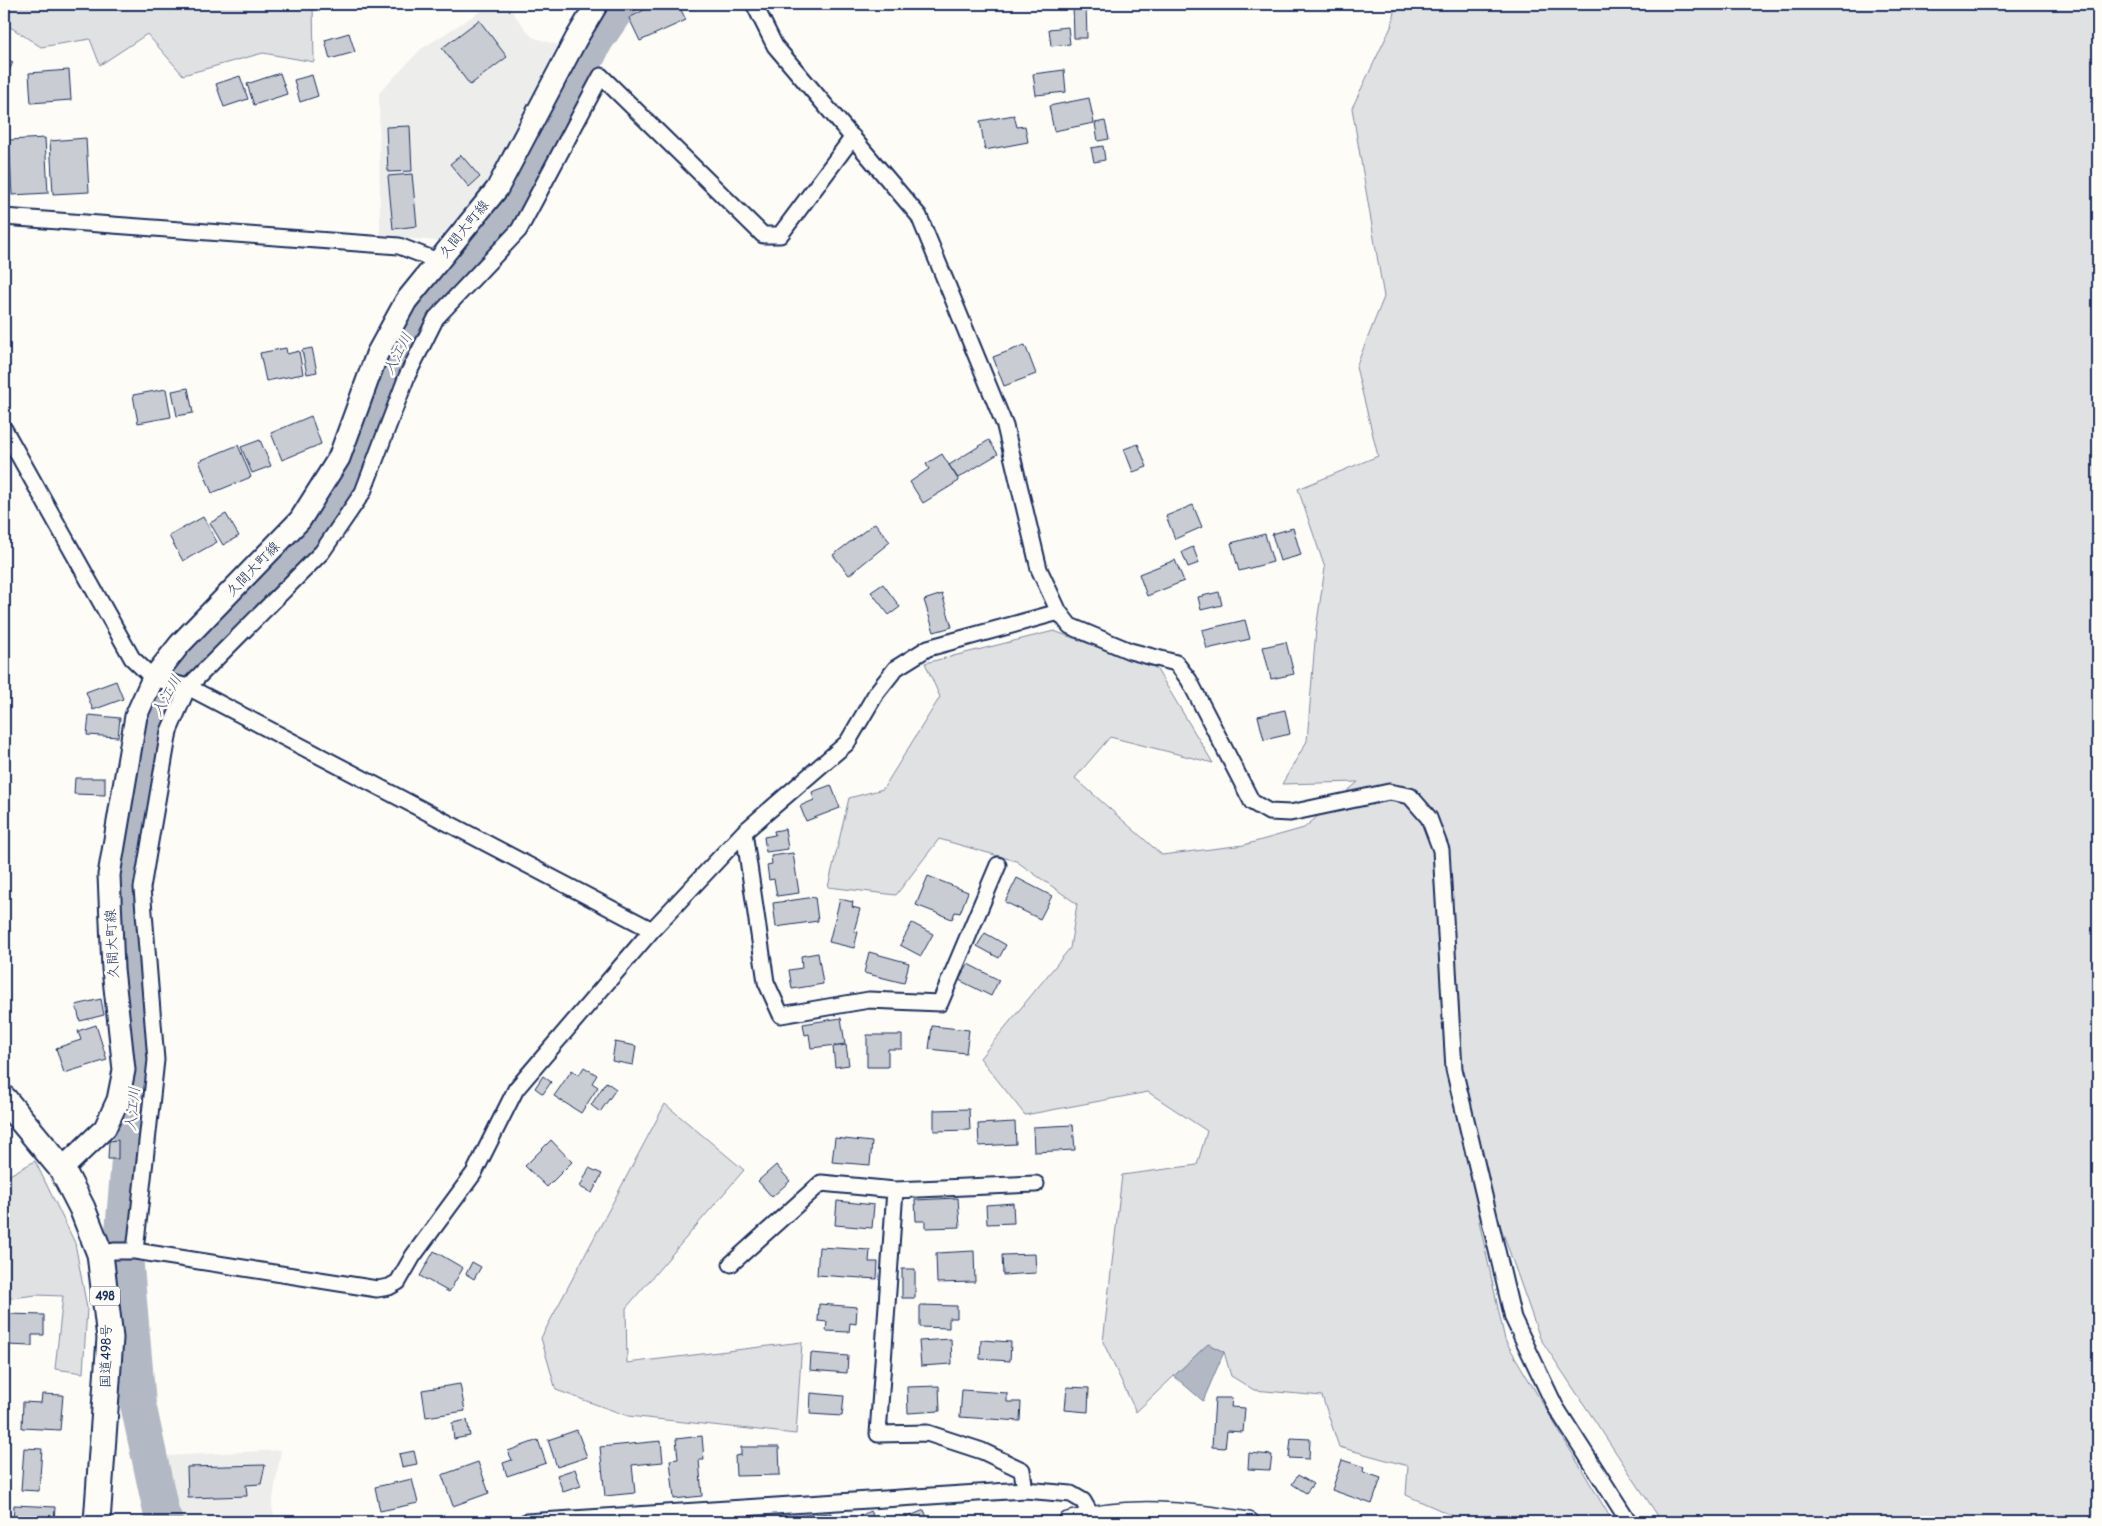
<svg xmlns="http://www.w3.org/2000/svg" width="2102" height="1526" viewBox="0 0 2102 1526" font-family="Pangolin,'Klee One',sans-serif">
<rect width="100%" height="100%" fill="#fdfcf7"/>
<filter id="ink" filterUnits="userSpaceOnUse"><feTurbulence type="fractalNoise" baseFrequency=".02" numOctaves="2"/><feDisplacementMap in="SourceGraphic" scale="10" xChannelSelector="R" yChannelSelector="G"/><feConvolveMatrix kernelMatrix="1 2 1 2 8 2 1 2 1" color-interpolation-filters="sRGB"/></filter>
<g filter="url(#ink)">
<path fill="#edeeec" d="M492 4H506L532 37 558 45 492 180 438 241 380 236 379 93 421 49Z
M281 1450 272 1505 275 1522H183L178 1513 167 1456Z"/>
<path fill="#e0e1e3" stroke="#7e88a0" d="M4 4H313L314 62 263 53 183 75 147 34 100 65 90 39 41 47 4 23Z
M1395 4H2098V1522H1662L1540 1338 1498 1219 1479 1221 1505 1340 1613 1522H1467L1406 1495 1408 1466 1339 1447 1322 1396 1254 1390 1231 1376 1224 1352 1208 1344 1136 1412 1103 1342 1122 1175 1197 1165 1207 1131 1148 1092 1025 1115 980 1058 1070 948 1077 904 1016 861 939 839 896 895 828 887 849 798 883 789 940 697 925 663 1054 631 1156 668 1213 763 1110 737 1075 778 1162 855 1244 845 1304 828 1358 782 1282 784 1307 741 1316 629 1325 568 1298 489 1378 456 1356 367 1384 297 1352 108 1392 25Z
M665 1104 744 1170 626 1308 627 1363 802 1342 796 1434 628 1416 556 1390 541 1338Z
M35 1161 75 1243 87 1308 83 1373 55 1369 63 1296 36 1295 4 1299V1178Z"/>
<path fill="#b3b8c5" stroke="#76819c" d="M1208 1344 1224 1352 1203 1401 1174 1376Z"/>
<g fill="none" stroke-linecap="round" stroke-linejoin="round">
<path stroke="#b3b8c5" stroke-width="36" d="M166 1522 162 1516 138 1404 123 1232 137 1065 126 968 127 871 150 728 184 667 301 550 352 478 391 362 421 311 485 239 527 181 595 41 620 4"/>
</g>
<path fill="#c9ccd3" stroke="#1b2f5e" d="M414 4H427L422 10Z
M655 4H678L686 20 640 41 629 18Z
M1073 4H1086L1087 38H1074Z
M479 20 507 57 470 85 442 48Z
M1068 27 1070 44 1051 46 1049 29Z
M349 33 355 52 330 59 325 40Z
M4 58 13 62 5 80 4 79Z
M69 70 71 100 31 103 29 73Z
M1064 70 1066 92 1036 95 1033 74Z
M280 73 287 94 254 105 247 84Z
M312 75 318 96 300 102 294 80Z
M240 76 248 99 224 107 216 84Z
M1089 98 1094 123 1054 131 1049 106Z
M1014 115 1017 127 1025 126 1028 142 985 150 980 121Z
M1105 121 1109 139 1098 141 1095 123Z
M410 126 412 171 388 172 386 127Z
M45 138 48 193 12 195 9 140Z
M86 138 89 192 53 194 50 141Z
M1103 146 1105 160 1094 162 1091 148Z
M461 155 480 177 469 187 450 164Z
M412 174 417 226 393 229 388 176Z
M1025 345 1036 374 1004 386 993 357Z
M286 348 287 354 299 351 303 374 266 381 260 353Z
M312 348 317 372 307 374 302 350Z
M188 388 193 413 177 416 172 391Z
M166 389 171 417 138 423 133 395Z
M311 416 321 444 282 460 271 433Z
M260 440 271 466 252 473 241 447Z
M989 440 998 454 958 478 949 465Z
M1138 444 1147 467 1133 472 1124 449Z
M238 445 251 477 212 493 199 461Z
M942 454 959 481 923 503 910 482 929 469 926 464Z
M1193 505 1202 527 1175 539 1166 516Z
M226 514 239 536 223 545 210 523Z
M203 517 217 542 183 561 169 536Z
M875 523 890 542 849 575 833 555Z
M1293 528 1301 555 1280 561 1272 534Z
M1265 534 1273 562 1239 571 1231 543Z
M1193 547 1199 563 1188 567 1182 552Z
M1175 560 1184 581 1147 596 1139 574Z
M883 584 900 607 889 615 871 592Z
M1219 592 1222 605 1201 610 1198 597Z
M942 594 952 627 934 632 924 600Z
M1245 620 1250 639 1207 649 1202 630Z
M1286 642 1294 674 1271 679 1263 647Z
M116 681 123 699 93 710 86 692Z
M1285 710 1290 734 1264 740 1258 716Z
M89 715 120 718 118 737 87 735Z
M75 778H105V795L74 794Z
M831 785 840 808 806 821 800 806 814 800 812 792Z
M785 829 788 849 766 852 764 837 775 835 774 831Z
M793 853 799 893 777 896 774 879 769 880 767 865 772 864 771 856Z
M928 876 968 892 960 913 955 912 952 919 916 905Z
M1017 878 1052 896 1040 919 1005 902Z
M815 897 818 921 776 927 773 903Z
M840 899 853 902 852 907 860 909 854 931 858 932 854 948 829 942Z
M912 923 933 934 921 956 900 945Z
M985 933 1006 945 999 958 977 946Z
M869 952 909 963 904 983 864 973Z
M818 953 823 984 792 989 789 970 802 968 801 956Z
M968 964 999 980 991 996 959 980Z
M101 999 104 1015 80 1021 76 1005Z
M841 1018 845 1044 811 1048 809 1034 805 1035 803 1024Z
M96 1025 107 1060 64 1073 56 1048 81 1040 78 1031Z
M932 1026 969 1030 966 1053 929 1049Z
M867 1035H902V1049H888V1067H867Z
M615 1042 636 1046 633 1065 612 1061Z
M846 1045 849 1065 835 1067 833 1047Z
M584 1067 597 1075 592 1083 598 1087 581 1113 554 1096 572 1070 579 1075Z
M543 1076 551 1082 543 1094 535 1088Z
M606 1082 616 1089 600 1112 591 1105Z
M969 1109 970 1130 934 1131V1110Z
M1015 1122 1016 1144 979 1146 978 1124Z
M1073 1125 1075 1150 1034 1152 1033 1127Z
M835 1138 872 1142 870 1165 832 1162Z
M118 1140V1159H108L109 1141Z
M551 1140 572 1162 547 1187 525 1166Z
M776 1165 790 1181 772 1197 758 1181Z
M589 1168 602 1174 592 1193 580 1187Z
M958 1198 960 1227 926 1228V1221H916L915 1200Z
M837 1201 874 1205 872 1228 835 1225Z
M1013 1203 1014 1223 987 1224 986 1205Z
M819 1247 870 1250 869 1262H878L877 1279 817 1275Z
M434 1251 463 1268 449 1292 420 1276Z
M974 1251 975 1282 937 1283 936 1253Z
M1035 1254 1036 1273 1003 1275 1002 1255Z
M472 1262 481 1267 474 1279 466 1274Z
M902 1269H915V1298H902Z
M819 1304 857 1307 856 1324 850 1323 849 1332 826 1331 827 1322 818 1321Z
M920 1305 957 1306V1318H949V1328L920 1327Z
M7 1314 44 1315V1335H32V1346L6 1345Z
M951 1339 952 1364 921 1366 919 1341Z
M981 1340 1011 1342 1010 1361 980 1359Z
M811 1353 848 1356 847 1373 810 1370Z
M460 1384 465 1411 426 1417 422 1390Z
M939 1386 940 1411 908 1413 907 1387Z
M1067 1387 1089 1388 1088 1412 1065 1410Z
M962 1390 1007 1393V1402H1021L1020 1421 960 1417Z
M811 1393 844 1396 842 1416 810 1414Z
M42 1394 63 1395 60 1430 22 1428 23 1402 41 1403Z
M1215 1398H1232L1231 1407 1245 1408 1243 1432 1227 1431 1225 1448 1212 1447Z
M467 1420 470 1436 454 1439 452 1423Z
M577 1430 587 1457 557 1467 548 1440Z
M702 1436 704 1460H699L702 1496 674 1499 670 1460 678 1459 676 1439Z
M1291 1438 1310 1439 1309 1459 1289 1458Z
M538 1440 546 1463 507 1476 503 1463 512 1460 508 1451Z
M661 1441 663 1462 632 1465 635 1493 605 1496 600 1447Z
M741 1447H779L780 1475 736 1476 735 1456 741 1455Z
M24 1448 42 1449 39 1491 21 1490Z
M414 1451 417 1464 402 1467 399 1454Z
M1249 1453 1272 1455 1270 1470 1248 1469Z
M1342 1460 1364 1467 1363 1472 1381 1478 1372 1504 1332 1490Z
M478 1462 489 1493 453 1506 442 1475Z
M265 1465 261 1484 246 1485 247 1496 188 1498 187 1467Z
M575 1469 581 1486 563 1492 557 1475Z
M1298 1475 1313 1484 1306 1493 1292 1484Z
M412 1479 418 1503 380 1511 375 1487Z
M14 1505 55 1507 54 1522H13Z
M924 1510 929 1522H896Z
M870 1511 874 1518 867 1522H854L853 1520Z
M831 1513 832 1522H792V1516Z
M1409 1515 1432 1522H1406Z"/>
<g fill="none" stroke-linecap="round" stroke-linejoin="round">
<g stroke="#1b2f5e" stroke-width="19">
<path id="minor" d="M754 4 775 46 919 216 1005 426 1039 569 1059 612 1070 626 1130 651 1176 663 1189 680 1252 802 1269 812 1290 813 1389 792 1410 796 1429 818 1441 850 1454 1069 1513 1318 1555 1406 1629 1522
M4 217 399 246 438 261
M4 429 132 658 153 678 188 687 652 930
M744 832 766 982 781 1015 869 1000 940 1003 998 865
M895 1190 878 1434 927 1433 982 1451 1022 1470 1025 1490
M135 1251 156 1060 142 888 169 731 188 687 322 552 363 492 407 376 436 318 519 230 601 76 763 235H780L853 137
M100 1254 114 1251H135L377 1289 389 1287 398 1282 413 1256 474 1173 516 1089 652 930 744 832 847 743 877 692 896 668 928 648 1059 612
M731 1264 821 1183 895 1190 1036 1184
M526 1522 1025 1490 1071 1494 1083 1501 1091 1515"/>
</g>
<g stroke="#1b2f5e" stroke-width="22">
<path id="tertiary" d="M1068 1522C1127 1505 1189 1512 1249 1522"/>
</g>
<g stroke="#1b2f5e" stroke-width="25">
<path id="secondary" d="M62 1169 105 1128 118 1100 124 1070 113 969 109 875 136 716 153 678 180 644 300 520 339 458 377 354 406 301 497 189 576 39 597 4"/>
</g>
<g stroke="#1b2f5e" stroke-width="29">
<path id="trunk" d="M4 1099 62 1169 82 1208 100 1254 110 1338 97 1522"/>
</g>
<use href="#minor" stroke="#fdfcf7" stroke-width="15"/>
<use href="#tertiary" stroke="#fdfcf7" stroke-width="19"/>
<use href="#secondary" stroke="#fdfcf7" stroke-width="21"/>
<use href="#trunk" stroke="#fdfcf7" stroke-width="25"/>
</g>
</g>
<g text-anchor="middle" dominant-baseline="central" stroke-width="5" stroke-linejoin="round" paint-order="stroke">
<rect fill="#fdfcf7" stroke="#5f6c8c" stroke-width="1" x="90" y="1286.5" width="30" height="19" rx="4"/>
<g font-size="12" font-weight="bold" fill="#1b2f5e">
<text x="105" y="1296">498</text>
</g>
<g font-size="14" fill="#1b2f5e" stroke="#fdfcf7">
<text transform="translate(464 229) rotate(-51)">久間大町線</text>
<text transform="translate(253 569) rotate(-46)">久間大町線</text>
<text transform="translate(112 944) rotate(-93)">久間大町線</text>
<text transform="translate(106 1356) rotate(-89)">国道498号</text>
</g>
<g font-size="15" font-style="italic" fill="#49587d" stroke="#fdfcf7">
<text transform="translate(398 354) rotate(-63)">入江川</text>
<text transform="translate(167 696) rotate(-61)">入江川</text>
<text transform="translate(133 1109) rotate(-85)">入江川</text>
</g>
</g>
<rect width="2102" height="1526" fill="none" stroke="#fdfcf7" stroke-width="20"/>
<rect x="10" y="10" width="2082" height="1506" fill="none" stroke="#1b2f5e" stroke-width="2" filter="url(#ink)"/>
</svg>
